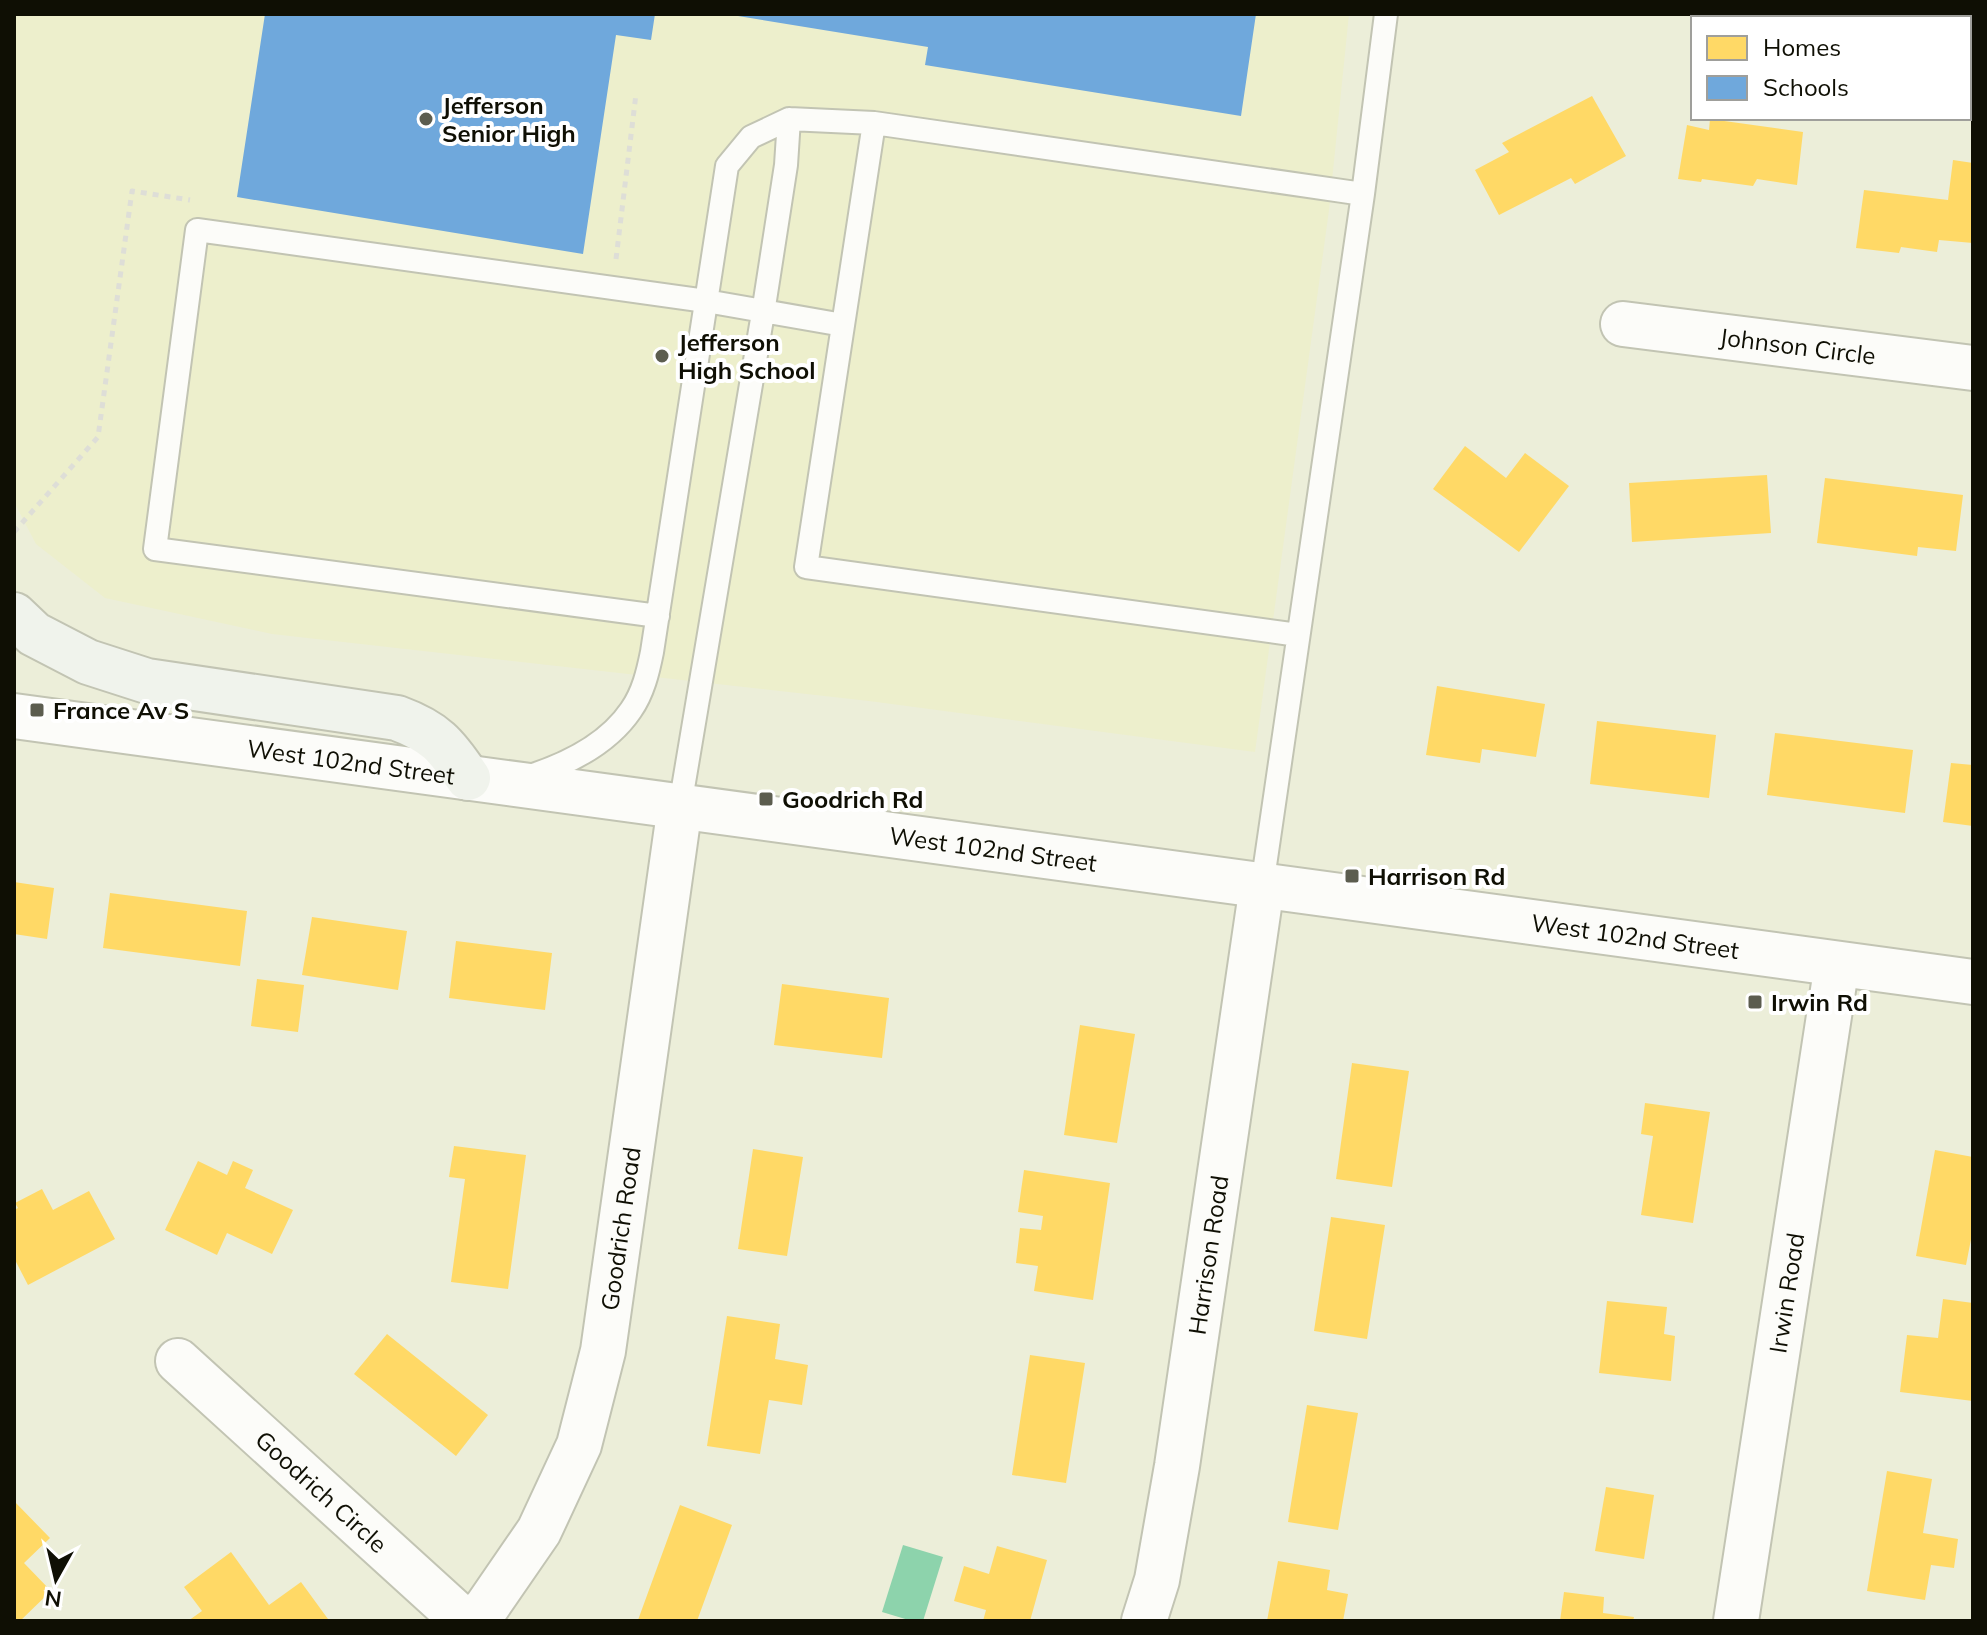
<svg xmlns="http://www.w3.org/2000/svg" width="1987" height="1635" viewBox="0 0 1987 1635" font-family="Mulish,sans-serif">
<rect width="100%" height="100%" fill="#eceed9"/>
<path fill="#edefcc" d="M14 14H1349L1329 210 1255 752 869 701 272 634 105 598 36 544 14 502Z
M1704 14H1973V51L1969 50V18H1733Z"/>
<path fill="#8dd3ac" d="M903 1545 943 1557 923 1621H912L882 1612Z"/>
<path fill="#ffd966" d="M1592 96 1626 156 1575 184 1571 178 1499 215 1475 170 1509 152 1502 143Z
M1710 119 1803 132 1797 185 1757 179 1753 186 1702 179 1701 182 1678 179 1687 125 1709 130Z
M1953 160 1973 163V243L1939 240 1937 252 1901 247 1899 253 1856 248 1864 190 1948 200Z
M1465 446 1506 478 1525 453 1569 486 1519 552 1433 489Z
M1767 475 1771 533 1632 542 1629 483Z
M1825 478 1963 495 1956 551 1918 547 1917 556 1817 543Z
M1437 686 1545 704 1536 757 1482 749 1480 763 1426 755Z
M1597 721 1716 735 1709 798 1590 784Z
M1775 733 1913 750 1905 813 1767 795Z
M1951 763 1973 765V826L1943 822Z
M14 882 54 888 47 939 14 934Z
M110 893 247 911 240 966 103 948Z
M312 917 407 931 398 990 302 975Z
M456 941 552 953 545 1010 449 998Z
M257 979 304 985 298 1032 251 1026Z
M782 984 889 998 882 1058 774 1045Z
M1080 1025 1135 1034 1117 1143 1064 1135Z
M1352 1063 1409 1071 1392 1187 1336 1179Z
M1645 1103 1710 1112 1693 1223 1641 1215 1653 1136 1641 1134Z
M454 1146 526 1155 508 1289 451 1282 465 1179 449 1177Z
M753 1149 803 1157 787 1256 738 1249Z
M1935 1150 1973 1157V1229L1966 1265 1916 1256Z
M198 1161 227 1175 233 1161 253 1170 245 1188 293 1210 272 1254 227 1233 217 1255 165 1230Z
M1024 1170 1110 1183 1093 1300 1034 1291 1038 1266 1016 1263 1020 1228 1041 1230 1043 1216 1018 1212Z
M42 1189 53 1210 89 1191 115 1239 28 1285 14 1258V1210L18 1208 15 1203Z
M1331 1217 1385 1225 1367 1339 1314 1331Z
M1943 1299 1973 1303V1401L1900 1392 1907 1335 1938 1338Z
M1607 1301 1667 1307 1664 1334 1675 1336 1671 1381 1599 1373Z
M727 1316 780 1324 775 1359 808 1365 802 1405 769 1400 760 1454 707 1446Z
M387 1334 488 1415 456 1456 354 1374Z
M1030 1355 1085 1363 1066 1483 1012 1475Z
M1307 1405 1358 1413 1338 1530 1288 1522Z
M1887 1471 1932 1479 1923 1533 1958 1539 1954 1568 1931 1565 1925 1600 1867 1591Z
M1606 1487 1654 1495 1644 1559 1595 1551Z
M14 1501 50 1538 24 1563 51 1591 20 1621H14Z
M680 1505 732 1525 697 1621H641L638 1620Z
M997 1546 1047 1560 1030 1621H983L986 1610 954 1601 964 1566 989 1574Z
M231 1552 269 1605 301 1582 328 1619 324 1621H188L202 1611 184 1587Z
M1278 1561 1330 1570 1327 1590 1348 1594 1343 1621H1267Z
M1564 1592 1604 1597 1603 1613 1634 1617 1633 1621H1560Z"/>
<path fill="#6fa8dc" d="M265 14H655L651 40 616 35 583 254 237 197Z
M738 14H1256L1241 116 925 65 928 47 738 16Z"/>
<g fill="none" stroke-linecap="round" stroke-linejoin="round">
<g stroke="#c2c4b3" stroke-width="26">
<path id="service" d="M874 123 806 567 1298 635
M658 616 155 549 197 230 706 301 843 325
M527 777C565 765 608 744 631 710 643 693 648 672 652 652L727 166 751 137 789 119 874 123 1363 194
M680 806 763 313 786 165 789 119
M1262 886 1363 194 1386 14"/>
</g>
<g stroke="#c2c4b3" stroke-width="48">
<g id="minor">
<path id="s1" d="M1623 324 1973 368"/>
<path id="s2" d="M178 1361 464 1621"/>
<path id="s3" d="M472 1621 486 1608 539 1531 579 1445 603 1351 680 806"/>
<path id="s4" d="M1144 1621 1157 1580 1177 1466 1262 886"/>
<path id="s5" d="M1736 1621 1837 964"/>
</g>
</g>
<g stroke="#c2c4b3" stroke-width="48">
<g id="tertiary">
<path id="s6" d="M14 716 1973 982"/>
</g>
</g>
<g stroke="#c2c4b3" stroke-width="48">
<path id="secondary" d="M14 615 34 634 88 662 147 681 397 718C435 732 446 745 468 778"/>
</g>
<path stroke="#deded7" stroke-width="5" stroke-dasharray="6 6" stroke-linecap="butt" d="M616 259 636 94
M14 532 98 437 132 191 190 200"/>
<use href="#service" stroke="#fcfcf9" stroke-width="22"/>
<use href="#minor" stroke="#fcfcf9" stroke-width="44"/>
<use href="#tertiary" stroke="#fcfcf9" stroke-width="44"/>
<use href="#secondary" stroke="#f0f3ec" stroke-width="44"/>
</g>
<g fill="#5c5d4f" stroke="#fff" stroke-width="3">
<circle cx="426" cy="119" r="8"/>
<circle cx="662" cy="356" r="8"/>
<rect x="29" y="702" width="16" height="16" rx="4"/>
<rect x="758" y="791" width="16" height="16" rx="4"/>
<rect x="1344" y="868" width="16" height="16" rx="4"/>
<rect x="1747" y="994" width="16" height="16" rx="4"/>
</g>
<g text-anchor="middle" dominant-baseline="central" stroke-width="8" stroke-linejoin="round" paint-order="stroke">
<g font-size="24" font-weight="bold" fill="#0f0f04" stroke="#fff" text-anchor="start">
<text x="442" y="105">Jefferson<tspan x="442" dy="28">Senior High</tspan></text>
<text x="678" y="342">Jefferson<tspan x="678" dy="28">High School</tspan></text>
<text x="53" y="710">France Av S</text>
<text x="782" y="799">Goodrich Rd</text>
<text x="1368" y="876">Harrison Rd</text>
<text x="1771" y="1002">Irwin Rd</text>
</g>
<g font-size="24" fill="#0f0f04" stroke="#fff">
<text stroke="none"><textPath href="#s1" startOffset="176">Johnson Circle</textPath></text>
<text stroke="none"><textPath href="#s6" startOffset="340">West 102nd Street</textPath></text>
<text stroke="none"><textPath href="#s6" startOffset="988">West 102nd Street</textPath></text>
<text stroke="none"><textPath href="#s6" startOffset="1636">West 102nd Street</textPath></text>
<text stroke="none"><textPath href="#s3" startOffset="428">Goodrich Road</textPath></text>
<text stroke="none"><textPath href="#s4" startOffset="372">Harrison Road</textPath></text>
<text stroke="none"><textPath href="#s5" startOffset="332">Irwin Road</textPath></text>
<text stroke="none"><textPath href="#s2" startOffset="194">Goodrich Circle</textPath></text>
</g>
</g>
<rect width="1987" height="1635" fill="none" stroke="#0f0f04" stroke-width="32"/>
<rect x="1691" y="16" width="280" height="104" fill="#ffffff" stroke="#9f9f9b" stroke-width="2"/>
<rect x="1707" y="36" width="40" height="24" fill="#ffd966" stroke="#9f9f9b" stroke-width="2"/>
<text x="1763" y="56" font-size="24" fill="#0f0f04">Homes</text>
<rect x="1707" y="76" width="40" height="24" fill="#6fa8dc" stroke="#9f9f9b" stroke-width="2"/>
<text x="1763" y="96" font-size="24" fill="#0f0f04">Schools</text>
<g transform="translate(56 1579) rotate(188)" stroke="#ffffff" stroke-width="6" paint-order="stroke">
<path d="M0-6L14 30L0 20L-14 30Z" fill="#0f0f04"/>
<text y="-12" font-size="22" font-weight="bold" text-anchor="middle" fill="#0f0f04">N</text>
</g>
</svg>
